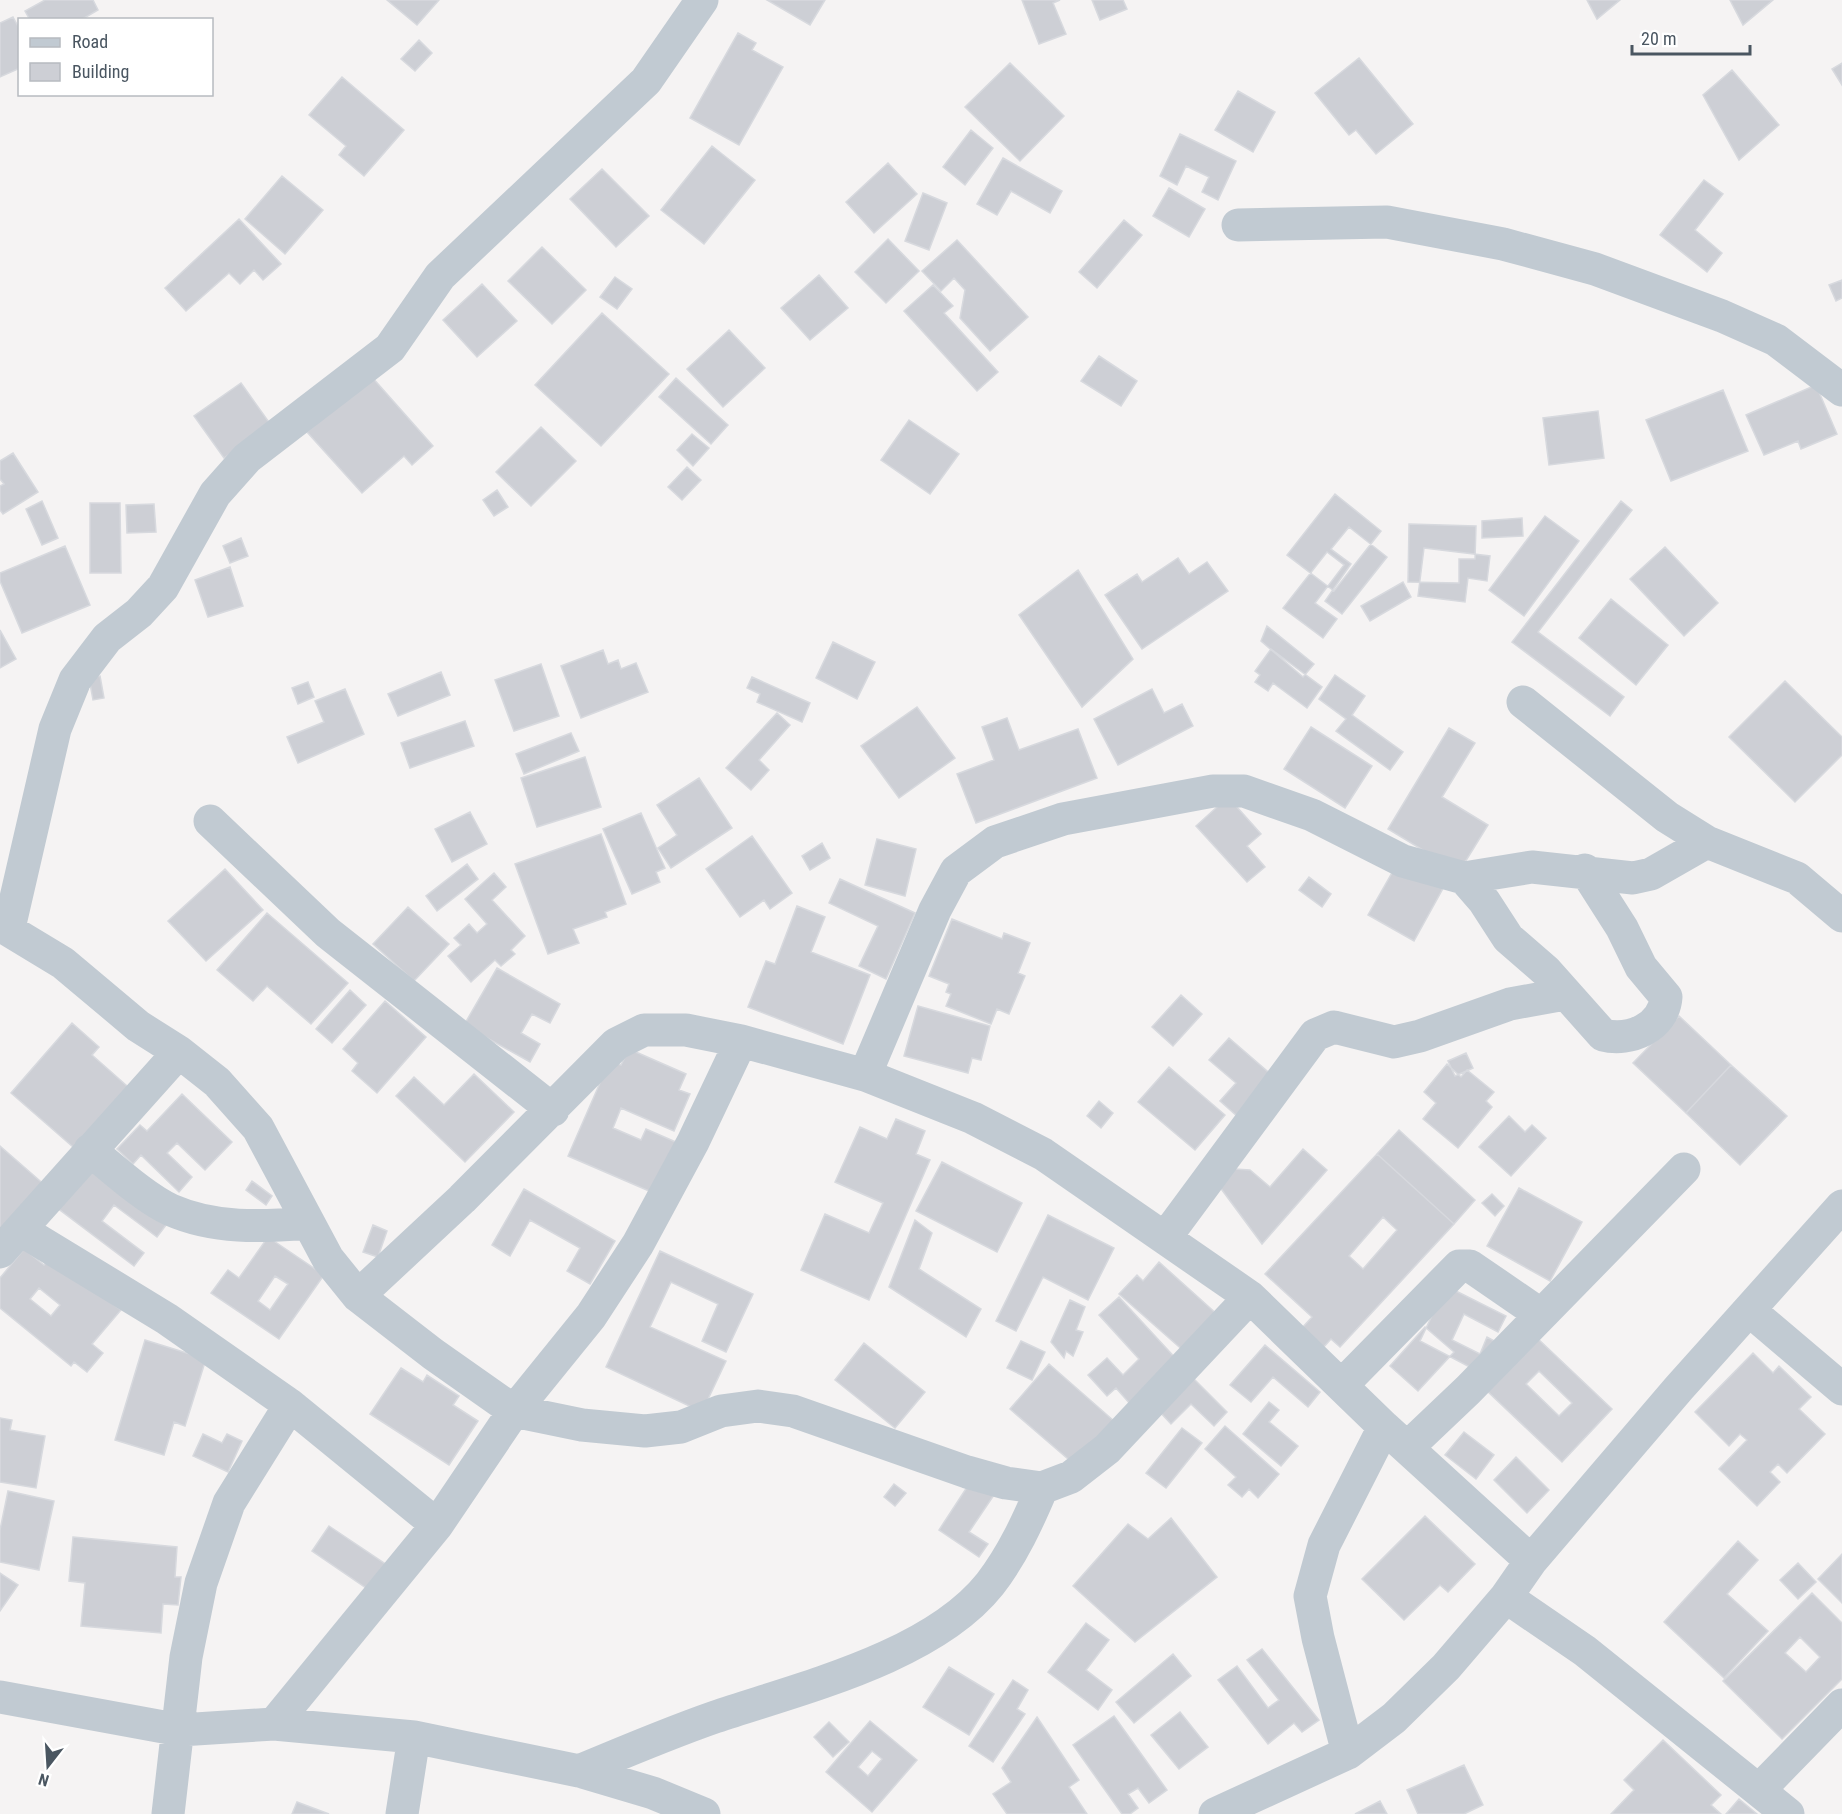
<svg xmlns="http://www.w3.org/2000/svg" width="1842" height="1814" viewBox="0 0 1842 1814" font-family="'Roboto Condensed',sans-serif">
<rect width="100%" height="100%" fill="#f5f3f3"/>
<path fill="#cdcfd5" stroke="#d7d9de" stroke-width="1.5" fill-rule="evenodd" d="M45 0H93L98 10 81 20H30L25 11Z
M387 0H439L417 25Z
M767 0H825L810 25Z
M1022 0H1060L1053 3 1066 34 1039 44Z
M1092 0H1123L1127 9 1100 20Z
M1587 0H1620L1597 19Z
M1730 0H1773L1743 25Z
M13 17 20 30V68L0 77V23Z
M738 33 756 43 752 50 783 67 739 145 690 118Z
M419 40 432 53 415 71 401 59Z
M1359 58 1413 124 1376 154 1356 130 1349 135 1315 93Z
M1010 63 1064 116 1020 161 965 107Z
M1842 63V85L1832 69Z
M1732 70 1779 125 1739 160 1703 95Z
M342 77 404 130 364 176 339 155 346 146 309 115Z
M1238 91 1275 112 1253 152 1215 130Z
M971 130 993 148 965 185 943 167Z
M1180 134 1236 161 1218 200 1202 192 1209 177 1186 166 1177 185 1160 176Z
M712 146 755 180 704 244 661 210Z
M1003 158 1062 191 1050 213 1011 191 997 215 977 204Z
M888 163 917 194 874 233 846 202Z
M602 169 649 216 616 247 570 199Z
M282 176 323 210 285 254 245 219Z
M1704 180 1723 194 1695 230 1722 253 1707 272 1660 235Z
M1169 188 1205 209 1189 237 1153 216Z
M923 193 947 203 929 250 905 241Z
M239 219 281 264 263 280 254 270 240 284 229 273 186 311 165 288Z
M1124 220 1142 235 1097 288 1079 272Z
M888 239 919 271 886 303 855 272Z
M957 240 1028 317 990 351 960 318 965 290 954 278 941 291 922 271Z
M542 247 586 290 552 324 508 281Z
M819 275 848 308 810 340 781 308Z
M615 277 632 289 617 309 600 297Z
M1842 280V298L1836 301 1829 285Z
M482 284 517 321 477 357 443 320Z
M933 285 953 306 944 313 998 372 977 391 904 311Z
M602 313 669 374 601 446 535 385Z
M729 330 765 368 723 407 687 369Z
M1099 356 1137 381 1121 406 1081 381Z
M371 376 433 446 412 465 404 456 362 493 307 432Z
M676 378 728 425 711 444 659 397Z
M241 383 271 425 224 458 194 416Z
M1816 385 1837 434 1801 449 1798 441 1764 455 1746 415Z
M1723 390 1748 451 1671 481 1646 420Z
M1598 411 1604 458 1549 465 1543 418Z
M909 420 959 454 930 494 881 460Z
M541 427 576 461 531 506 496 472Z
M692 434 709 448 693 466 677 450Z
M13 453 38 492 3 514 0 510V486L4 484 0 479V461Z
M687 467 701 480 682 500 668 487Z
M497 490 508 507 494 516 483 500Z
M1335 494 1381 531 1334 591 1287 555Z
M42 501 58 538 42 545 26 509Z
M1621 501 1632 510 1538 632 1624 697 1610 716 1512 642Z
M90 503H120L121 573H90Z
M154 504 156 532 127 533 126 505Z
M1545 516 1579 541 1524 616 1489 590Z
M1522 518 1523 536 1482 538V521Z
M1409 524 1476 526 1475 559H1459V583L1408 582Z
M1349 527 1387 557 1342 614 1325 601 1351 564 1331 549Z
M241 538 248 556 230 563 223 546Z
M65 546 90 605 22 633 0 581V573Z
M1665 547 1718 603 1684 636 1630 579Z
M1424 548 1490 556 1487 581 1468 578 1465 602 1418 596Z
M1327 552 1344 565 1315 603 1337 619 1323 638 1283 608Z
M1178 558 1189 574 1207 562 1228 591 1142 649 1105 595 1137 574 1142 582Z
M230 567 243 606 208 617 195 580Z
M1078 570 1133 659 1082 707 1019 615Z
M1403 582 1411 597 1370 621 1361 606Z
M1611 599 1668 645 1636 685 1579 638Z
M1267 626 1314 664 1303 677 1261 641Z
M0 630 16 659 0 668Z
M833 642 875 662 857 699 816 678Z
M1271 649 1322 687 1307 708 1273 683 1268 691 1255 682 1260 675 1255 671Z
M603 650 608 664 618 660 621 669 636 663 648 692 581 718 561 666Z
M541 664 559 716 514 731 495 680Z
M441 672 450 695 398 716 388 694Z
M1335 675 1365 696 1352 715 1403 752 1390 770 1336 731 1346 719 1319 699Z
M100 676 104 698 93 700 89 678Z
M752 677 810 703 802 722 757 702 760 694 747 688Z
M1785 681 1842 737V755L1795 802 1729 737Z
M308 682 314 697 298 704 292 688Z
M345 689 364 734 298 763 287 737 324 722 315 701Z
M1152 689 1164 713 1182 704 1193 726 1118 765 1094 719Z
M917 707 955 758 899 798 861 746Z
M777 713 790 725 759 760 769 770 751 790 726 768Z
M1007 718 1019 750 1078 729 1097 778 976 823 957 774 994 760 982 727Z
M465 721 474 746 410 768 401 743Z
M1311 727 1372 766 1345 808 1284 769Z
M1449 728 1475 743 1442 797 1488 825 1459 872 1388 829Z
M571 733 579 751 524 774 516 754Z
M585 757 601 807 537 827 521 778Z
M699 778 732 828 671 868 658 848 677 835 657 805Z
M1228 797 1261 834 1247 846 1265 867 1247 882 1196 826Z
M470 812 487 844 452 862 435 829Z
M641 813 665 868 656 872 660 882 632 894 603 829Z
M601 834 626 904 605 912 607 917 573 929 579 943 548 954 515 864Z
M752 836 792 893 770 909 764 900 740 917 706 869Z
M877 839 916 849 905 896 865 885Z
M822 843 830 858 810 870 802 856Z
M1401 857 1446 883 1414 941 1368 915Z
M467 864 478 879 437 911 426 896Z
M225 869 263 910 206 961 168 921Z
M494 873 506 887 492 900 525 936 511 950 515 954 501 966 495 960 471 982 448 956 461 945 454 938 469 924 477 933 487 924 465 899Z
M1309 877 1331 894 1322 907 1299 890Z
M840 879 915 913 886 979 859 966 878 926 829 903Z
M797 906 825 917 811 952 870 975 843 1044 748 1007 766 961 775 964Z
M408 907 449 944 414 981 373 944Z
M267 913 348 983 311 1024 267 986 253 1001 217 970Z
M952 919 1002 939 1004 933 1030 943 1018 973 1025 976 1009 1014 997 1009 991 1024 946 1006 951 994 946 992 949 984 929 976Z
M497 968 560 1004 550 1023 532 1014 521 1033 540 1044 530 1062 464 1025Z
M350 990 366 1005 332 1043 316 1029Z
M1181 995 1202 1014 1173 1046 1152 1027Z
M385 1001 426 1037 377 1093 352 1071 358 1063 343 1049Z
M918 1006 990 1026 981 1060 972 1058 968 1073 904 1056Z
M1679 1016 1731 1065 1686 1113 1633 1063Z
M72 1023 99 1047 92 1055 135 1093 81 1154 11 1093Z
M1229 1038 1274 1077 1238 1117 1220 1101 1236 1083 1209 1060Z
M629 1049 686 1074 679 1090 690 1094 674 1131 621 1108 613 1128 641 1140 646 1129 678 1143 656 1194 568 1156 610 1060 621 1065Z
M1466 1053 1473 1068 1455 1076 1448 1061Z
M1447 1064 1461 1077 1467 1070 1494 1092 1486 1101 1492 1107 1458 1148 1423 1119 1436 1103 1424 1092Z
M1731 1065 1787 1116 1740 1165 1686 1113Z
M1169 1067 1225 1115 1195 1150 1138 1102Z
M474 1074 514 1112 465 1162 396 1096 414 1077 444 1105Z
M182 1094 232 1142 205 1170 177 1143 167 1153 192 1177 179 1192 141 1155 133 1164 117 1149 140 1125 147 1131Z
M1099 1101 1113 1113 1101 1128 1087 1116Z
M1509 1116 1525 1132 1532 1125 1546 1138 1511 1176 1479 1147Z
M896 1119 925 1131 916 1154 930 1160 869 1300 801 1270 825 1214 869 1233 883 1203 835 1182 860 1127 887 1139Z
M1399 1130 1475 1200 1454 1224 1377 1154Z
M0 1146 47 1187 0 1236Z
M1303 1149 1327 1170 1262 1244 1205 1167 1250 1170 1270 1187Z
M91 1154 173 1216 157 1237 114 1205 102 1221 144 1253 134 1266 52 1204Z
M1377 1154 1454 1224 1340 1347 1331 1339 1322 1349 1301 1329 1312 1317 1265 1274ZM1383 1217 1397 1230 1363 1269 1349 1256Z
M942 1162 1022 1203 997 1252 916 1211Z
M252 1181 272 1196 266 1205 246 1190Z
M1519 1188 1582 1222 1550 1281 1487 1246Z
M524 1189 615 1241 590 1284 567 1271 580 1248 530 1220 510 1256 492 1245Z
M1492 1194 1504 1206 1495 1216 1482 1203Z
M1048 1215 1114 1248 1088 1300 1043 1277 1016 1331 996 1321Z
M915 1220 932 1233 919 1269 981 1309 966 1337 889 1287Z
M373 1225 387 1231 378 1257 363 1252Z
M268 1237 324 1275 279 1339 211 1293 228 1270 239 1278ZM275 1276 288 1284 270 1310 258 1301Z
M24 1249 44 1265 49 1259 121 1310 92 1344 103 1353 87 1372 74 1362 71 1366 0 1308V1278ZM39 1288 60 1305 51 1316 30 1299Z
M660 1251 753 1294 726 1352 702 1341 718 1304 671 1282 650 1327 726 1361 702 1412 606 1367Z
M1159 1262 1219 1316 1186 1353 1119 1294 1137 1275 1143 1281Z
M1446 1286 1506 1316 1498 1332 1464 1314 1452 1340 1480 1354 1487 1337 1502 1345 1483 1374 1420 1341Z
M1119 1297 1179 1362 1131 1405 1116 1388 1107 1396 1088 1375 1107 1358 1123 1375 1139 1359 1099 1315Z
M1070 1300 1085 1307 1076 1330 1083 1332 1073 1356 1066 1351 1064 1358 1051 1342Z
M1425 1327 1454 1352 1418 1391 1390 1366Z
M1536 1337 1612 1409 1562 1462 1486 1390ZM1539 1371 1572 1403 1559 1416 1526 1384Z
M145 1340 206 1359 185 1426 174 1422 164 1455 115 1440Z
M1021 1341 1045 1352 1032 1380 1007 1368Z
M864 1343 925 1392 895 1428 835 1380Z
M1265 1345 1320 1392 1308 1407 1273 1377 1251 1402 1230 1385Z
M1753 1353 1773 1373 1779 1366 1811 1397 1799 1409 1825 1434 1787 1473 1778 1464 1770 1472 1780 1482 1757 1506 1719 1469 1747 1440 1740 1434 1729 1446 1695 1412Z
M1049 1364 1114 1421 1075 1465 1010 1409Z
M401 1368 423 1382 427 1375 459 1396 453 1405 478 1421 449 1465 370 1414Z
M1191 1376 1227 1412 1214 1426 1191 1404 1171 1424 1158 1410Z
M1269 1402 1279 1410 1269 1422 1298 1446 1281 1466 1243 1434Z
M0 1418 12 1420 10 1430 45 1436 36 1488 0 1482Z
M1225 1426 1279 1474 1258 1498 1249 1489 1242 1497 1228 1485 1236 1477 1205 1449Z
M1182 1428 1202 1443 1166 1488 1146 1473Z
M1464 1432 1494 1455 1476 1479 1445 1455Z
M203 1434 222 1443 227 1434 242 1441 228 1472 193 1456Z
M1516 1457 1549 1490 1527 1513 1494 1480Z
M971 1481 994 1495 969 1532 988 1544 979 1557 939 1530Z
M894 1484 906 1493 895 1506 884 1497Z
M8 1491 54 1501 39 1570 0 1562V1530Z
M1425 1516 1475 1564 1448 1592 1440 1585 1404 1620 1362 1579Z
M1171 1518 1217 1577 1135 1642 1073 1586 1128 1524 1148 1539Z
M329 1526 387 1565 369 1590 312 1551Z
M73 1537 177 1547 175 1577H181L178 1605 163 1604 161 1633 81 1626 85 1583 69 1581Z
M1738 1541 1758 1560 1727 1594 1768 1631 1724 1678 1664 1622Z
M1842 1554V1603L1818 1579Z
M1798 1563 1816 1582 1798 1599 1780 1580Z
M0 1573 18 1585 0 1611Z
M1812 1593 1842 1623V1679L1782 1739 1723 1681ZM1800 1637 1820 1657 1806 1672 1785 1653Z
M1086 1623 1109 1640 1086 1670 1112 1690 1098 1710 1048 1672Z
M1262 1649 1319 1720 1302 1732 1294 1723 1268 1744 1218 1680 1237 1666 1268 1708 1279 1700 1247 1660Z
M1173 1654 1191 1676 1134 1723 1116 1702Z
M949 1667 994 1694 969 1735 923 1707Z
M1013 1680 1028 1690 1017 1709 1025 1714 993 1762 969 1746Z
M1180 1712 1208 1747 1179 1769 1151 1735Z
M1114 1716 1167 1790 1149 1803 1138 1788 1128 1794 1138 1808 1130 1814H1122L1073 1745Z
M1037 1717 1079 1780 1069 1787 1087 1814H1007L993 1794 1011 1782 1002 1768Z
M870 1721 917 1760 872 1812 826 1772ZM872 1751 882 1759 868 1776 858 1767Z
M829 1722 849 1742 833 1757 814 1737Z
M1663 1740 1721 1795 1711 1805 1721 1814H1611L1634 1790 1624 1780Z
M1464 1765 1483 1805 1464 1814H1418L1407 1790Z
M1739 1799 1757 1814H1726Z
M1380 1801 1387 1814H1355Z
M297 1802 329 1814H292Z"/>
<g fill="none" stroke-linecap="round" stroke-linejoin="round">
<path stroke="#c1cad2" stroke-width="33" d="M1238 225 1387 222 1503 244 1595 269 1722 316 1776 340 1842 390
M1523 702 1667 817 1707 842 1797 878 1842 916
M210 821 328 933 553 1110
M1464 878 1484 901 1508 938 1546 971 1603 1035C1630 1042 1664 1027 1666 997L1641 967 1622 928 1585 870
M0 925 63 963 138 1026 179 1052 217 1082 258 1128 328 1259 358 1296 433 1354 514 1411 582 1425 645 1431 681 1427 721 1411 758 1406 793 1411 967 1472 1006 1483 1042 1488 1071 1477 1107 1449 1250 1297
M9 928 55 729 75 680 107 638 139 613 163 587 215 494 247 458 390 348 440 276 646 81 702 0
M865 1075 935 910 956 871 995 842 1063 819 1213 791H1244L1312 815 1403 861 1464 878 1532 867 1633 878 1651 874 1707 842
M90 1150C112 1168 146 1199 171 1210 214 1229 262 1227 307 1223
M21 1230 167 1319 290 1405 437 1525
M1165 1238 1315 1035 1334 1027 1394 1042 1420 1036 1510 1004 1565 994
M0 1252 179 1052
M358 1296 462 1199 616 1044 644 1030H686L741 1041 865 1075 973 1118 1043 1154 1250 1297 1384 1427 1531 1561
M1749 1310 1842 1389
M1342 1385 1459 1266H1470L1540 1314
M1408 1447 1468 1390 1684 1169
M1506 1597 1585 1651 1788 1814
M0 1697 180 1730 274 1724 414 1737 579 1771 653 1793 704 1814
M274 1724 437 1525 514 1411 591 1316 638 1244 693 1142 741 1041
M1348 1753 1318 1638 1310 1596 1324 1545 1384 1427
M579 1771C624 1752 669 1733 715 1717 801 1688 932 1657 990 1584 1013 1554 1028 1521 1042 1488
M1759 1790 1842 1705
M168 1814 186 1657 201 1583 229 1503 290 1405
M402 1814 414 1737
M1215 1814 1348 1753 1394 1718 1446 1667 1506 1597 1531 1561 1679 1388 1842 1206"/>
</g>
<rect x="18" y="18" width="195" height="78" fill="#ffffff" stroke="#b7bbc0" stroke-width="1.5"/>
<rect x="30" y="38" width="30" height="9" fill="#c1cad2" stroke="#b7bbc0" stroke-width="1.5"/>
<text x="72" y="48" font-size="18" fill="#4a5661">Road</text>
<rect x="30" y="63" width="30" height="18" fill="#cdcfd5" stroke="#b7bbc0" stroke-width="1.5"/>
<text x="72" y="78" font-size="18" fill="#4a5661">Building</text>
<g transform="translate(48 1766) rotate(197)" stroke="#ffffff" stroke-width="4.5" paint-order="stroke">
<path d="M0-4.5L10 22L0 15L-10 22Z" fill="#4a5661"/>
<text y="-9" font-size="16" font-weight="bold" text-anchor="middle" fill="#4a5661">N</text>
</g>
<path d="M1632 45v9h118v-9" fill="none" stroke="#4a5661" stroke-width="3"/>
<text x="1641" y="45" font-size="18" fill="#4a5661" stroke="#ffffff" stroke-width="4.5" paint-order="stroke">20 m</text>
</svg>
